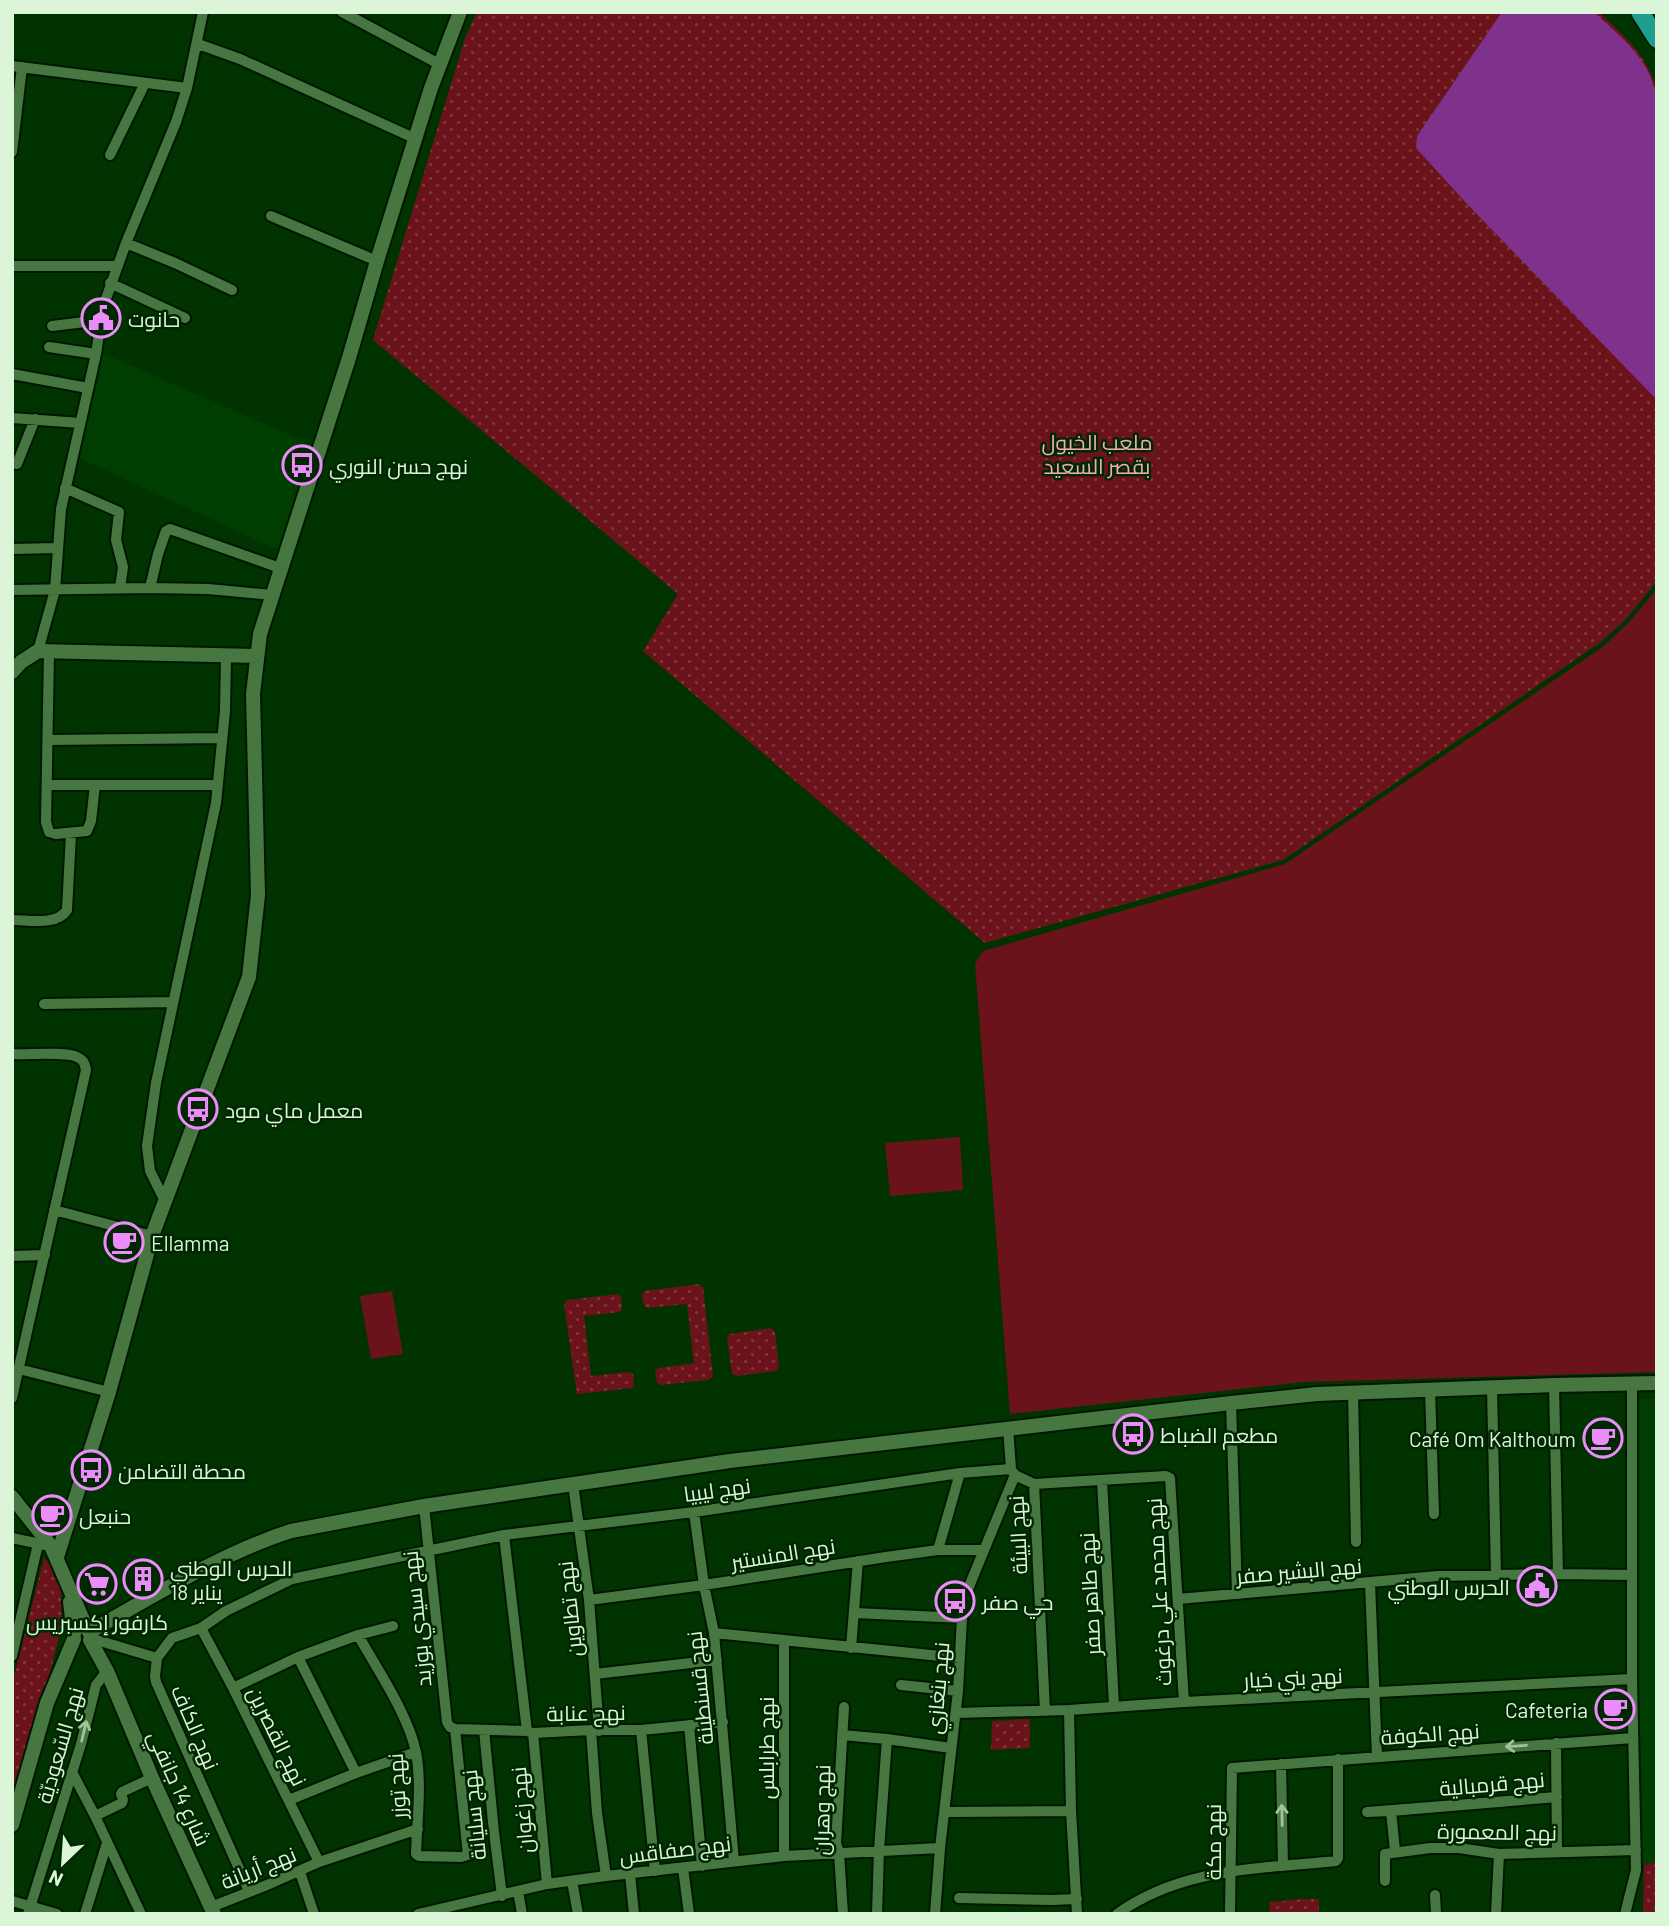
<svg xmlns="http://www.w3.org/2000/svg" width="1669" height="1926" viewBox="0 0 1669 1926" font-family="Barlow,Cairo,sans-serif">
<defs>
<pattern id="green-dots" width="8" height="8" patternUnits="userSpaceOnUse" patternTransform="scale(1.75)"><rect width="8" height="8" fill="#6b131b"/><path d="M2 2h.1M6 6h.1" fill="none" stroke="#80363b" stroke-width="1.8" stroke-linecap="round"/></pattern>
</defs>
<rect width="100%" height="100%" fill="#030"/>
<path fill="#003d00" d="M100 352 311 444 280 551 79 458Z
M1657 1398V1862L1639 1866 1633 1741 1634 1399Z"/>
<path fill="url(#green-dots)" d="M477 12H1599C1626 38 1643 51 1657 88V581L1626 619 1601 642 1283 860 985 943 643 651 678 594 373 340 465 38Z
M699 1284 703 1287 713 1376 709 1380 661 1385 657 1383 655 1370 658 1368 694 1363 687 1304 648 1308 644 1306 642 1294 645 1291Z
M618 1294 621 1297 622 1309 620 1312 584 1316 591 1376 629 1372 633 1374 634 1386 632 1388 577 1394 564 1304 567 1300Z
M771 1328 775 1332 779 1367 776 1371 737 1376 732 1374 727 1337 730 1334Z
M44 1558 55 1569 61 1591 62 1625 47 1685 12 1792V1684Z
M1030 1719V1748L991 1750 992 1721Z
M1657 1862V1914H1643L1644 1865Z
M1305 1899H1319V1914H1270L1269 1902Z"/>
<path fill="#6b131b" d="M1657 589V1372L1304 1382 1010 1414 975 964 983 951 1285 864 1604 646 1629 622Z
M960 1137 963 1190 890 1196 885 1143Z
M392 1291 403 1354 371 1359 360 1296Z"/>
<path fill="#7f328b" d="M1502 12H1594C1610 27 1629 42 1641 60 1649 70 1653 84 1657 96V400L1469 206 1416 148 1417 136Z"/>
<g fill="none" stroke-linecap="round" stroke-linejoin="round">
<g stroke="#001700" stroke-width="14">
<path id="minor" d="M342 12 439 64
M198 44 240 59 416 139
M12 66 187 88
M12 152 22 67
M110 155 145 83
M271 216 377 261
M126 243 175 263 232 290
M12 266H117
M110 283 185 318
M52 326 101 320
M49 347 96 354
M12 374 88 388
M12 418 80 423
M17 464 35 419
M65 488 119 512 116 540 123 567 120 588
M12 549 57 548
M150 588 158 554 166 531 170 529 280 568
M12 590 150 588 208 589 272 595
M38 651 55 590 61 509 96 354 103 307 126 243 176 122 187 88 203 12
M49 651 46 822 49 832 56 834 87 831 91 821 95 785
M48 740 222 738
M47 785H217
M12 920C29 920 57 926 67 910L71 834
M44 1004 172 1002
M12 1054C27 1055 65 1051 77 1057 84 1060 85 1064 86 1070L12 1398
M165 1201 150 1171 147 1146 156 1083 216 803 225 711 226 656
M54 1210 152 1236
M12 1256 45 1255
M19 1369 109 1392
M1554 1385 1558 1574
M1492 1388 1496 1575
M1430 1390 1434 1514
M1353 1393 1356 1542
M1231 1403 1237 1594
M1008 1428 1011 1469
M1012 1471 1015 1475 1034 1484 1166 1476 1170 1478 1184 1702
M1102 1480 1114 1706
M573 1484 589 1600 599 1731
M1034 1484 1045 1711
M424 1506 447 1722 450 1727 455 1729 527 1731 533 1733 591 1730H641L723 1722
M694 1512 704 1585 714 1633 734 1861
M504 1535 527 1731
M12 1538 45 1545
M938 1550 960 1473
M1370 1583 1377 1757
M1178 1599 1438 1576 1558 1574 1632 1575
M589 1600 704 1585 886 1557 938 1550H984
M855 1613 962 1618
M201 1628 233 1688 319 1862
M714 1633 960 1658
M358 1635C377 1669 408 1714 416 1752 422 1785 417 1820 416 1854L419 1856 461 1857 468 1855 455 1729
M90 1638 157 1658
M851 1648 858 1561
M12 1656 38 1544
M298 1657 356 1773
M595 1674 717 1660
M901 1685 958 1691
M233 1688 298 1657 358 1635 393 1626
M1069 1710 1071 1811 1077 1914
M956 1713 1069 1710 1184 1702 1632 1679
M689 1725 702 1866
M484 1730 494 1832 502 1896
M591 1730 597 1813 606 1876
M641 1730 655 1871
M533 1733 547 1884
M842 1735 887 1739 951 1748
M1556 1743 1557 1852
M1281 1764 1283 1866
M72 1772 95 1816 141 1914
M1557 1797 1391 1811 1367 1812Z
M289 1800 356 1773 416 1752
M1391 1811 1395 1851
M946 1812 1071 1811
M95 1816 122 1803 123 1800 121 1794 122 1792 152 1778
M784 1856V1641
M683 1868 689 1914
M300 1872 314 1914
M630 1874 634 1914
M572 1881 578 1914
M1385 1881V1854L1430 1848H1459L1499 1854 1636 1850
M249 1891 156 1682 155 1676 157 1658 172 1638 201 1628 226 1611 292 1579 504 1535 694 1512 960 1473 1011 1469
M518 1891 522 1914
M1435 1895 1436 1914
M959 1898 1051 1900 1077 1899
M12 1901 57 1914
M211 1907 267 1885 319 1862 418 1829
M28 1914 81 1744 96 1685 107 1671
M85 1914 107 1843
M418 1914 547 1884 606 1876 784 1856 940 1848
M843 1914 839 1853 836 1843 844 1707
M877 1914 879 1850 887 1739
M935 1914 940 1848 958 1691 962 1618 968 1589 1015 1475
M1117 1914C1182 1867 1260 1869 1336 1861L1338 1858V1759
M1230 1914 1232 1768 1633 1738
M1496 1914 1499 1854
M1625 1914 1636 1870 1632 1679V1383"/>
</g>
<g stroke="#001700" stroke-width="18">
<path id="tertiary" d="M12 672 21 662 38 651 257 656
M12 1497 51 1546 87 1629
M57 1557 109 1392 152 1236 249 977 258 895 253 694 260 634 349 358 377 261 431 88 460 12
M70 1602 74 1634
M89 1632C152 1597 222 1553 291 1531L424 1506 730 1461 1231 1403 1317 1394 1554 1385 1657 1383
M90 1640 107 1671 152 1778 214 1914
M12 1825 47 1703 74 1639"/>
</g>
<g stroke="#001700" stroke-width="21">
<path id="primary" d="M1640 12 1657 39"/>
</g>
<use href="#minor" stroke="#467740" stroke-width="10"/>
<use href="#tertiary" stroke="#467740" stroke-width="14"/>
<use href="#primary" stroke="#1f9d8e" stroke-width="18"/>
</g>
<defs><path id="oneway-shaft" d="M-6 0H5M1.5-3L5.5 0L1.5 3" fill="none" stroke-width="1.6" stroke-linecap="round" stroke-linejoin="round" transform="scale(1.75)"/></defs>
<g stroke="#9fc39b">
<use href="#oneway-shaft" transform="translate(84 1731) rotate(-77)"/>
<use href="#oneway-shaft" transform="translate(1516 1746) rotate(176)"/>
<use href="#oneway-shaft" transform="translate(1282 1815) rotate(-91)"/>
</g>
<defs>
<g id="civic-ring" transform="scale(2.0125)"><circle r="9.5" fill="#012700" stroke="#ec8cfb" stroke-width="1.5"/><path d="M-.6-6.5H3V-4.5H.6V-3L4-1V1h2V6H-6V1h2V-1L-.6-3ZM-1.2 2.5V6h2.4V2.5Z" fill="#ec8cfb"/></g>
<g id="bus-ring" transform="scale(2.0125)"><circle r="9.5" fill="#012700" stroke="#ec8cfb" stroke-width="1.5"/><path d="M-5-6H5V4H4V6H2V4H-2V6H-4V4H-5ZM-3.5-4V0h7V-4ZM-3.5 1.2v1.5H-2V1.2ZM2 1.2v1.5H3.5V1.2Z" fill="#ec8cfb"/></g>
<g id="cafe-ring" transform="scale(2.0125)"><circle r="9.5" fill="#012700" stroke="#ec8cfb" stroke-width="1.5"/><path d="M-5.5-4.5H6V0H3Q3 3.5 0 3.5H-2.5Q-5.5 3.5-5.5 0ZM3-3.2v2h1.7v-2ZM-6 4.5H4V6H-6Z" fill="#ec8cfb"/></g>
<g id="building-ring" transform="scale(2.0125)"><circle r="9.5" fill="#012700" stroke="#ec8cfb" stroke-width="1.5"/><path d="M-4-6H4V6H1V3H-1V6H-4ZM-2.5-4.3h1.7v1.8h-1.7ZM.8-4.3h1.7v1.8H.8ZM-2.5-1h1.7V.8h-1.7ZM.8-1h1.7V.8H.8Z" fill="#ec8cfb"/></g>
<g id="supermarket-ring" transform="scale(2.0125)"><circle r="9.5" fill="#012700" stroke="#ec8cfb" stroke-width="1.5"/><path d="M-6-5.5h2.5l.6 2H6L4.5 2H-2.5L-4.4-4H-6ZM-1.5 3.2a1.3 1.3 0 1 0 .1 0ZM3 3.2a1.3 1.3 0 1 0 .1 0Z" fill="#ec8cfb"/></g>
</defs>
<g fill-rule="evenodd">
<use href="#civic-ring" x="101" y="318"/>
<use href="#bus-ring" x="302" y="465"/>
<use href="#bus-ring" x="198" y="1109"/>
<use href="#cafe-ring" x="124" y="1242"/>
<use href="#bus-ring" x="1133" y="1434"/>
<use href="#cafe-ring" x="1603" y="1438"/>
<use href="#bus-ring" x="91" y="1470"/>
<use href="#cafe-ring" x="52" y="1515"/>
<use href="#building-ring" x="143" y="1579"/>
<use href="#supermarket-ring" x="97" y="1584"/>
<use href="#civic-ring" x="1537" y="1586"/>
<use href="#bus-ring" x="955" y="1601"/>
<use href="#cafe-ring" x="1615" y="1709"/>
</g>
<g text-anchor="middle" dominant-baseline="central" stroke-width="5" stroke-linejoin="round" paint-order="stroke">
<g font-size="21" fill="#daf5d7" stroke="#012700" text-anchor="start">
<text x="128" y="318">حانوت</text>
<text x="329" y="465">نهج حسن النوري</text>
<text x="225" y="1109">معمل ماي مود</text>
<text x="151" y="1242">Ellamma</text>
<text x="1160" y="1434">مطعم الضباط</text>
<text x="1576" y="1438" text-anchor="end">Café Om Kalthoum</text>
<text x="118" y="1470">محطة التضامن</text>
<text x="79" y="1515">حنبعل</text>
<text x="170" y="1567">الحرس الوطني<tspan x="170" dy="24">18 يناير</tspan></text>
<text x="1510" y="1586" text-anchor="end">الحرس الوطني</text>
<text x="982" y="1601">حي صفر</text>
<text x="97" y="1621" text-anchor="middle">كارفور إكسبريس</text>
<text x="1588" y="1709" text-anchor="end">Cafeteria</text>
</g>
<g font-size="21" fill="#eeafac" stroke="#012700">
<text x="1097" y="441">ملعب الخيول<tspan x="1097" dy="24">بقصر السعيد</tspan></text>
</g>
<g font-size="21" fill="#daf5d7" stroke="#012700">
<text transform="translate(717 1489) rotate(-8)">نهج ليبيا</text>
<text transform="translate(1017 1535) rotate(-93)">نهج البيئة</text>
<text transform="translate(783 1553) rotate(-9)">نهج المنستير</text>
<text transform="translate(1299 1570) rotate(-5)">نهج البشير صفر</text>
<text transform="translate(1158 1592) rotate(-93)">نهج محمد علي درغوث</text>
<text transform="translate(1089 1594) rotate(-93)">نهج طاهر صفر</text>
<text transform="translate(569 1609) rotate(-96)">نهج تطاوين</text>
<text transform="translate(416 1619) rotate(-96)">نهج سيدي بوزيد</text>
<text transform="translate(1293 1677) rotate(-3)">نهج بني خيار</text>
<text transform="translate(699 1688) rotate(-96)">نهج قسنطينة</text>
<text transform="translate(937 1688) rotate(-85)">نهج بنغازي</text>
<text transform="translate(586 1712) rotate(-1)">نهج عنابة</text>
<text transform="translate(196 1727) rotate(67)">نهج الكاف</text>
<text transform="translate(1430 1733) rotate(-4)">نهج الكوفة</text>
<text transform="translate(278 1736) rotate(64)">نهج القصرين</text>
<text transform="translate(59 1745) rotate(-74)">نهج السّعوديّة</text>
<text transform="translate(765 1748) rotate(-90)">نهج طرابلس</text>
<text transform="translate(1492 1783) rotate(-5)">نهج قرمبالية</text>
<text transform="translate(396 1786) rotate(-93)">نهج توزر</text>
<text transform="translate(180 1788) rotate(66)">شارع 14 جانفي</text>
<text transform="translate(521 1810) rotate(-95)">نهج زغوان</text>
<text transform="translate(821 1810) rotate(-89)">نهج وهران</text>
<text transform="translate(473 1815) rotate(-96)">نهج سليانة</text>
<text transform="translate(1497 1831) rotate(1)">نهج المعمورة</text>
<text transform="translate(1212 1842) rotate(-90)">نهج مكة</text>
<text transform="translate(675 1849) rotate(-7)">نهج صفاقس</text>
<text transform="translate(258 1867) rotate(-22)">نهج أريانة</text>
</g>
</g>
<rect width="1669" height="1926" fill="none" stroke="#daf5d7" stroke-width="28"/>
<g transform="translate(63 1863) rotate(205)" stroke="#012700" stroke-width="5" paint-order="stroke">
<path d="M0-5L12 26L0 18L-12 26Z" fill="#daf5d7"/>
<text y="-10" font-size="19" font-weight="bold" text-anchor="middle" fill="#daf5d7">N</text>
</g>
</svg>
